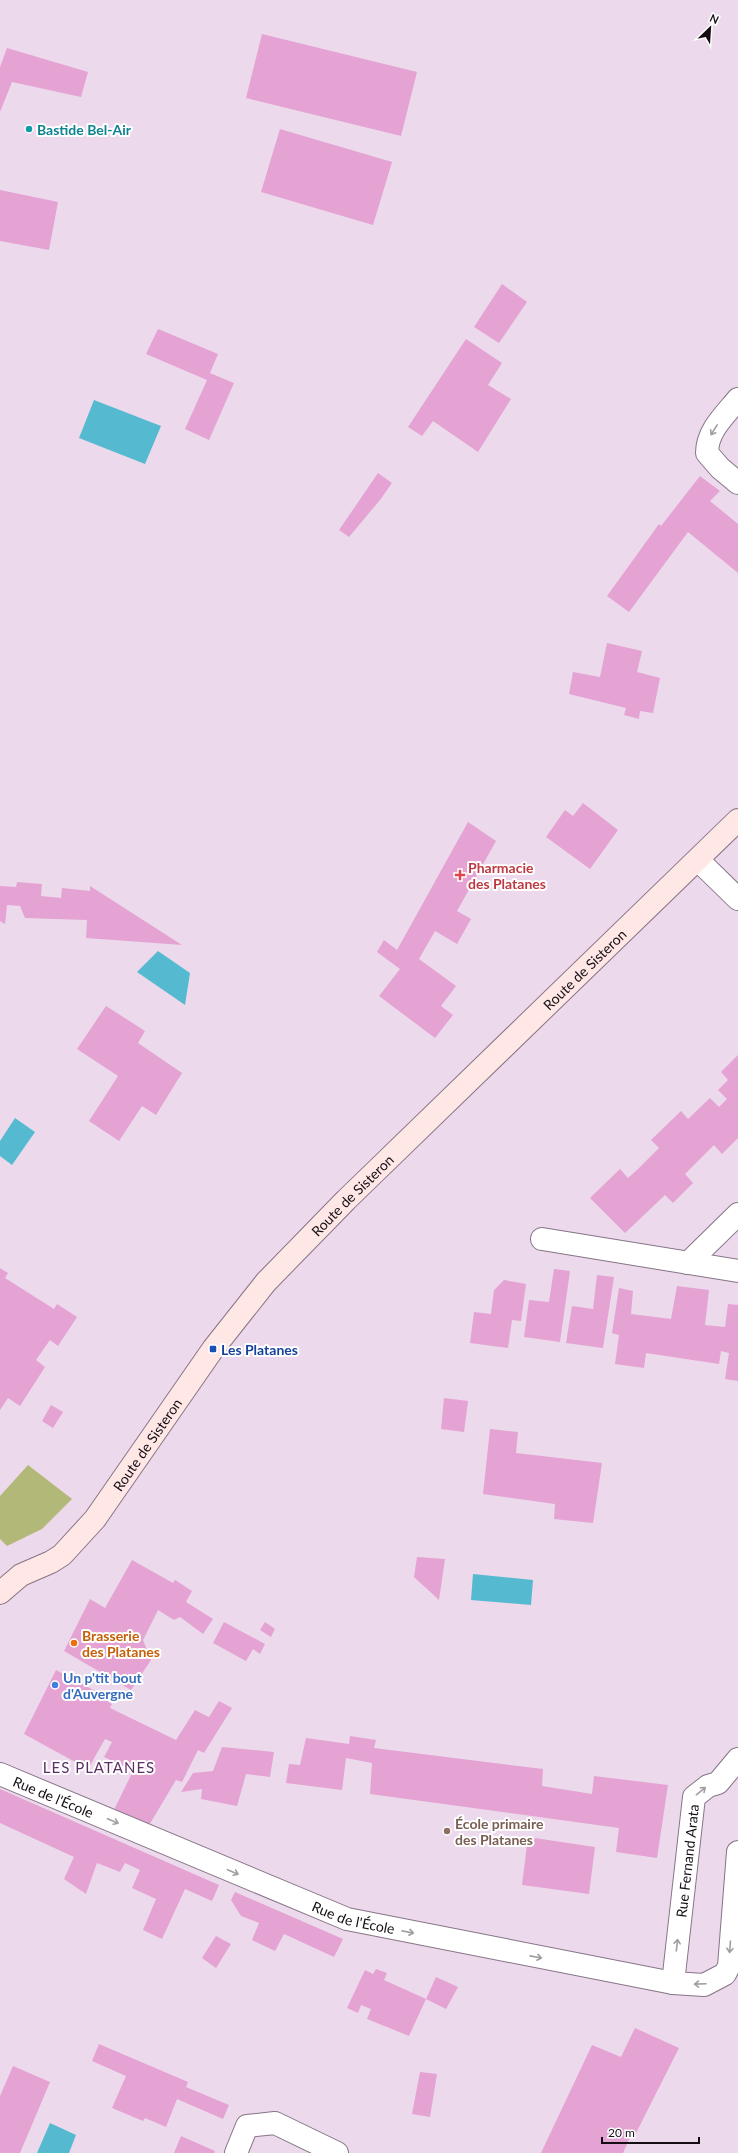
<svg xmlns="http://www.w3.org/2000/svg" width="738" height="2153" viewBox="0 0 738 2153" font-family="Lato,sans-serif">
<rect width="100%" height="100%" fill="#ecd9ec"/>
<path fill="#b2b878" d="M28 1465 72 1499 42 1529 7 1546 0 1539V1496Z"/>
<path fill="#55bad0" d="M94 400 161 426 145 464 79 438Z
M158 951 190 973 185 1005 137 972Z
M15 1118 35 1132 12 1165 0 1156V1141Z
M473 1574 533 1580 531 1605 471 1600Z
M50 2123 76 2135 69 2153H37Z"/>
<path fill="#e4a3d3" d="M262 34 417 72 401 136 246 98Z
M7 48 88 72 81 97 12 82 0 112V67Z
M280 129 392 162 373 225 261 192Z
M0 190 58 202 49 250 0 241Z
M502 284 527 302 499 343 474 327Z
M158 329 218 354 210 373 234 383 209 440 185 429 207 380 146 354Z
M466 339 502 363 488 385 511 399 478 452 433 421 422 436 408 427Z
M378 473 392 483 380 500 349 537 339 530Z
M700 476 720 491 710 501 738 524V573L688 532 629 612 607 596 659 524 661 526Z
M607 643 642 651 637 672 660 678 653 713 640 711 639 719 624 715 626 708 569 694 573 672 600 677Z
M583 803 618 830 590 869 546 837 565 810 573 816Z
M468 822 496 841 457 911 471 919 457 944 435 931 419 959 456 986 441 1006 453 1015 435 1038 379 996 400 969 377 952 384 940 397 950Z
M17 882 42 884 41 896 61 898 62 888 90 891V886L182 945 86 938 87 920 25 918 20 906 7 905 5 924 0 921V886L16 887Z
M106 1006 145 1031 138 1043 182 1073 156 1115 142 1106 119 1141 89 1121 118 1076 77 1049Z
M738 1055V1138L722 1154 714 1145 685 1174 693 1183 673 1203 665 1195 625 1233 590 1198 620 1169 628 1178 638 1169 659 1148 651 1140 681 1111 688 1119 710 1098 719 1107 727 1099 718 1090 728 1080 721 1072Z
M0 1268 8 1273 5 1278 54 1309 57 1304 77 1317 58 1346 50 1340 36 1360 45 1367 20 1406 8 1398 0 1410Z
M554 1269 570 1271 560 1342 524 1337 529 1300 549 1302Z
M597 1275 614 1277 603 1348 566 1343 572 1306 593 1309Z
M504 1280 526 1284 521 1321 512 1320 508 1348 470 1343 474 1312 491 1314 494 1290Z
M677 1286 709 1290 705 1325 725 1327 728 1304 738 1305V1381L725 1379 729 1353 721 1351 719 1364 646 1353 644 1368 615 1364 619 1335 612 1333 619 1288 633 1291 631 1314 671 1319Z
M444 1398 468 1401 464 1432 441 1429Z
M51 1405 63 1412 53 1428 42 1421Z
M490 1429 518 1432 516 1453 602 1463 593 1523 554 1519 555 1504 483 1494Z
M417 1557 445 1559 439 1600 414 1577Z
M132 1560 173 1583 175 1580 192 1591 186 1602 213 1619 203 1634 180 1617 174 1620 158 1610 143 1640 151 1660 131 1690 64 1651 90 1599 105 1608Z
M224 1622 265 1644 260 1654 253 1649 246 1661 213 1643Z
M265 1622 275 1629 271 1637 260 1630Z
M56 1670 99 1693 98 1696 112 1704 110 1708 176 1740 195 1710 209 1717 219 1701 232 1708 204 1753 198 1750 182 1782 176 1780 148 1827 113 1812 133 1771 104 1757 112 1742 105 1739 88 1769 24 1734Z
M350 1736 376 1740 374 1748 543 1769 542 1786 592 1794 594 1776 668 1785 657 1858 616 1852 619 1828 370 1794 372 1763 346 1758 342 1790 286 1783 289 1764 300 1765 306 1738 349 1744Z
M222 1747 274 1752 270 1777 246 1774 237 1806 201 1799 202 1789 181 1792 193 1773 213 1771Z
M0 1789 219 1885 212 1901 185 1889 162 1939 143 1930 156 1899 132 1888 140 1870 125 1863 120 1872 97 1863 86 1894 64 1879 74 1857 0 1823Z
M528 1837 595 1847 589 1894 522 1885Z
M235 1892 343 1939 334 1957 284 1934 275 1951 252 1940 259 1923 241 1916 231 1900Z
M216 1936 231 1944 216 1968 202 1958Z
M376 1969 387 1973 384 1980 426 1999 409 2036 367 2019 371 2009 361 2005 358 2013 347 2008 365 1970 373 1974Z
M436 1977 458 1987 446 2009 426 1999Z
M635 2028 679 2048 635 2135 632 2133 623 2153H541L592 2045 621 2057Z
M99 2044 188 2082 186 2087 229 2105 223 2119 177 2099 166 2127 145 2118 143 2121 112 2108 126 2076 92 2061Z
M13 2066 50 2082 20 2153H0V2096Z
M420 2072 437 2074 430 2117 412 2114Z
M181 2136 215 2151 214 2153H174Z"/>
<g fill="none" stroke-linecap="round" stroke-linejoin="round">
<g stroke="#867586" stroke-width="24">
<g id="minor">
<path d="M738 399C724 416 707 431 707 453L720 468 738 483"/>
<path d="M698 860 738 899"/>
<path d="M542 1239 738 1271"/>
<path d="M688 1263 738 1214"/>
<path id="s1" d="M0 1774 347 1919 673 1983 704 1985 725 1974 729 1966 738 1852"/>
<path id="s2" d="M673 1983 694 1797 708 1786 718 1783 738 1759"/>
<path d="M236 2153 247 2126 275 2123 337 2153"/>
</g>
</g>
<g stroke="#867586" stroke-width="24">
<g id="secondary">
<path id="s3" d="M0 1593 21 1575 51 1562 62 1555 95 1519 213 1349 266 1282 346 1200 738 820"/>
</g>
</g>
<use href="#minor" stroke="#fff" stroke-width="22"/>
<use href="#secondary" stroke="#ffe7e6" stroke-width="22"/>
</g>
<defs><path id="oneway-shaft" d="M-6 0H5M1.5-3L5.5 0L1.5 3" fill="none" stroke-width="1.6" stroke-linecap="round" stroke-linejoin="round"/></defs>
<g stroke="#a19fa1">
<use href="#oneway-shaft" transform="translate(714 430) rotate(122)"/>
<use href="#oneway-shaft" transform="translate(701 1791) rotate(-39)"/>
<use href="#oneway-shaft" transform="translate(113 1821) rotate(23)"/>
<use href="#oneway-shaft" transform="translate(233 1872) rotate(23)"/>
<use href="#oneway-shaft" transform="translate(408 1932) rotate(11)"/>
<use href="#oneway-shaft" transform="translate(677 1945) rotate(-83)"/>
<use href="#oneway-shaft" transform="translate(730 1947) rotate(94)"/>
<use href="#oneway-shaft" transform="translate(536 1957) rotate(11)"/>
<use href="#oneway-shaft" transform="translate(700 1984) rotate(178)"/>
</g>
<circle fill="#0f9aa8" stroke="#fff" stroke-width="1.5" cx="29" cy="129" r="4"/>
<path fill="#e0444e" stroke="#fff" stroke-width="1.5" d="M458 869h4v4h4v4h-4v4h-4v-4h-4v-4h4z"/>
<rect fill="#1a4fb4" stroke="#fff" stroke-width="1.5" x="209" y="1345" width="8" height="8" rx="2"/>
<circle fill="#e8710a" stroke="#fff" stroke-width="1.5" cx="74" cy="1643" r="4"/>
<circle fill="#3f7fe0" stroke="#fff" stroke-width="1.5" cx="55" cy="1685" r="4"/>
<circle fill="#8d6e63" stroke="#fff" stroke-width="1.5" cx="447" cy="1831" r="4"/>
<g text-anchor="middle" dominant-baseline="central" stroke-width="4" stroke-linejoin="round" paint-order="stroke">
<g font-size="14" font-weight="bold" fill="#0d838f" stroke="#fff" text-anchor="start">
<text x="37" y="129">Bastide Bel-Air</text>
</g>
<g font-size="14" font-weight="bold" fill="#be3a42" stroke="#fff" text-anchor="start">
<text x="468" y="867">Pharmacie<tspan x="468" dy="16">des Platanes</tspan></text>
</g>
<g font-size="14" fill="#140e14" stroke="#fff">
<text stroke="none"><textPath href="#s3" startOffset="861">Route de Sisteron</textPath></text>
<text stroke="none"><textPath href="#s3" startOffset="537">Route de Sisteron</textPath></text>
<text stroke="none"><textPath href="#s3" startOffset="213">Route de Sisteron</textPath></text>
<text stroke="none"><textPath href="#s1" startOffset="58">Rue de l'École</textPath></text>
<text stroke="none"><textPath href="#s2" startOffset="123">Rue Fernand Arata</textPath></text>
<text stroke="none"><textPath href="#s1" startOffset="382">Rue de l'École</textPath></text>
</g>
<g font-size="14" font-weight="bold" fill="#164399" stroke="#fff" text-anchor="start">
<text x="221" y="1349">Les Platanes</text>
</g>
<g font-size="14" font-weight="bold" fill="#c56008" stroke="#fff" text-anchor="start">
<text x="82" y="1635">Brasserie<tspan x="82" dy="16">des Platanes</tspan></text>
</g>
<g font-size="14" font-weight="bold" fill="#366cbe" stroke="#fff" text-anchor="start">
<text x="63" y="1677">Un p'tit bout<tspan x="63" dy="16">d'Auvergne</tspan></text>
</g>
<g font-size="14" font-weight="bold" fill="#785e54" stroke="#fff" text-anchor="start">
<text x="455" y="1823">École primaire<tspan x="455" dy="16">des Platanes</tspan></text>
</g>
<g font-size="15" letter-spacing="1" fill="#5b3065" stroke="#fff">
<text x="99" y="1767">LES PLATANES</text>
</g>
</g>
<g transform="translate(710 28) rotate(25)" stroke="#ffffff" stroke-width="3" paint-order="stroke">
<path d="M0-3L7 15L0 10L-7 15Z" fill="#140e14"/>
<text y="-6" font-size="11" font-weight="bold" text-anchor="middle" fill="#140e14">N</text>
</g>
<path d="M602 2137v6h97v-6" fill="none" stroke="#140e14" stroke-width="2"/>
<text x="608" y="2137" font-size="12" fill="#140e14" stroke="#ffffff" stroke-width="3" paint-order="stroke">20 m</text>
</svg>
